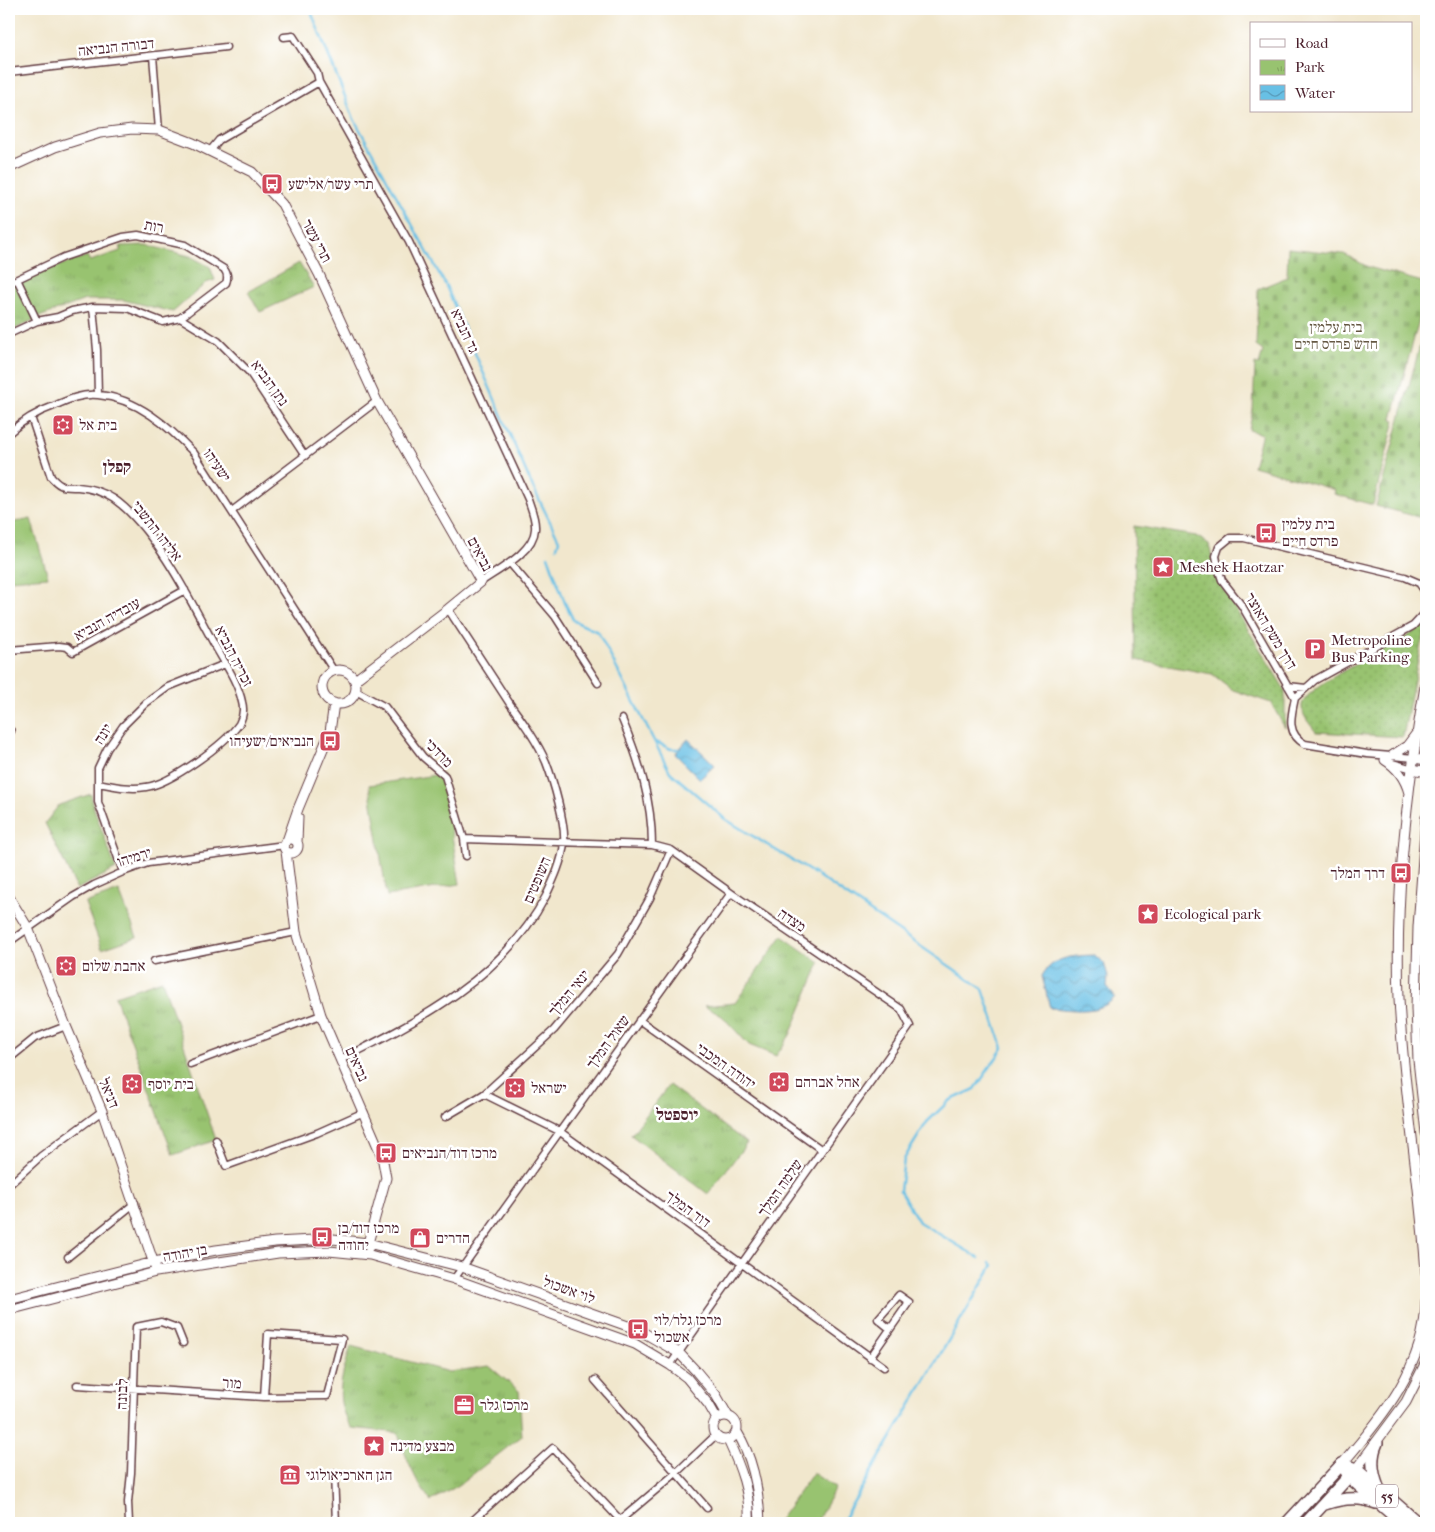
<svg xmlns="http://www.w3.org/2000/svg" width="1435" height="1532" viewBox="0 0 1435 1532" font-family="'IM FELL French Canon','Frank Ruhl Libre',serif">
<defs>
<pattern id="grass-dots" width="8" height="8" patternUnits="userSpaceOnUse" patternTransform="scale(1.25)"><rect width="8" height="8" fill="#98c370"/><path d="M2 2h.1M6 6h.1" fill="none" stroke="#84a761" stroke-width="1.8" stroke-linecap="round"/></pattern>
<pattern id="cemetery-stones" width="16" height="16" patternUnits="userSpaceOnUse" patternTransform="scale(1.25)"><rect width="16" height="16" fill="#98c370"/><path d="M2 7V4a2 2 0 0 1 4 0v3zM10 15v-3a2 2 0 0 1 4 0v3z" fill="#84a761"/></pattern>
<pattern id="park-tufts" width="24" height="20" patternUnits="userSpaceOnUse" patternTransform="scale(1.25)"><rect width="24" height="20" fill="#98c370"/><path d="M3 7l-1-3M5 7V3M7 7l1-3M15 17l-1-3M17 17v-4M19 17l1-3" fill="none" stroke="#84a761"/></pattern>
<pattern id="water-waves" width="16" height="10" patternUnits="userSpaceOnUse" patternTransform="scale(1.25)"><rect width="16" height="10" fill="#68c0e5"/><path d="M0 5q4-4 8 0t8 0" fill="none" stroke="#589bba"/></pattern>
</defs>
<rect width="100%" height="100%" fill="#fff"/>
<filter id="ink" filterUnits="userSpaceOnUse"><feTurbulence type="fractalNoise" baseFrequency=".02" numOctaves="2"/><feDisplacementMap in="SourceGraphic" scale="10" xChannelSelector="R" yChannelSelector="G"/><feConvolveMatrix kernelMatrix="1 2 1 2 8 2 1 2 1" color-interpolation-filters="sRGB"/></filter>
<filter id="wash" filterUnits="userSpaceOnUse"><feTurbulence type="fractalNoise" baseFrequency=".0096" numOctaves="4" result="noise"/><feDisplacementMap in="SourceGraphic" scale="20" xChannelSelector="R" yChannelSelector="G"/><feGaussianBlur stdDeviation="1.12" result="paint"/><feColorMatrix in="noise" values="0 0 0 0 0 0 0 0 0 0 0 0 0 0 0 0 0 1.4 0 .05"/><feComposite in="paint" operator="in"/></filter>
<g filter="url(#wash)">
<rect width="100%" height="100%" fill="#f1e7cd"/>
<path fill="url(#grass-dots)" stroke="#71714e" d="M1134 526 1196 536 1209 544 1216 577 1285 690V728L1271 703 1233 690 1212 674 1136 660Z
M1426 620V630L1421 644 1403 737 1316 732C1310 724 1301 715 1302 705 1306 685 1386 650 1405 638 1413 633 1420 627 1426 620Z"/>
<path fill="url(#cemetery-stones)" stroke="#71714e" d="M1288 248 1344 254 1368 267 1426 283V294L1392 419 1395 420 1373 505 1334 494 1335 490 1253 466 1262 434 1249 430 1253 409 1255 364 1259 365 1263 351 1256 346 1258 289 1287 277Z
M1425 327H1426V519L1376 506Z"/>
<path fill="url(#park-tufts)" stroke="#71714e" d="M146 245 190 256 210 267 215 280 206 283 173 312 123 300H85L39 317 9 332V287L32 275 87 256 90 261 120 251 121 246Z
M299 263 314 287 260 312 248 292Z
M31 519 48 577 9 580V523Z
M91 794 93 806 116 869 77 889 45 823 59 805Z
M782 936 820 963 790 1035 776 1056 749 1045 722 1016 704 1006 735 1003Z
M162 980 216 1140 173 1155 115 996Z
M669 1085 747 1143 708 1194 631 1135Z
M351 1346 449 1372 489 1366 519 1391 522 1436 459 1485 431 1501C414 1480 406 1458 398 1433L352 1428C332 1401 342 1376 351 1346Z"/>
<path fill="#98c370" stroke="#71714e" d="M442 774 460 884 387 896 369 785Z
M119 891 137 937 102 949 85 903Z
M813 1473 835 1488 816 1523H785L779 1520Z"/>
<path fill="url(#water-waves)" stroke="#597088" d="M688 739 715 765 700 779 675 754Z
M1094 955 1104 963 1108 976 1107 987 1115 997C1100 1016 1070 1009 1050 1008L1042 976C1053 956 1074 956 1094 955Z"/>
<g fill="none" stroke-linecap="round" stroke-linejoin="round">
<path stroke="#68c0e5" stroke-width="2.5" d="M310 9 354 119 446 286 530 481 559 540 557 547
M548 556 565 603 574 621 598 632 670 772 725 819 818 876 983 989 1003 1048 975 1089 949 1101 927 1122 904 1159 900 1191 919 1222 979 1258
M656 742 671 749H678
M841 1523 993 1265 990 1263"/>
</g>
</g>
<g filter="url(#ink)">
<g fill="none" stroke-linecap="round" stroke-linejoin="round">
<g stroke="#633d43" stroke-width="9">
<path id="street" d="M284 37 293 36 317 73 319 82 409 242 528 499C531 508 536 519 535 529 534 552 498 570 481 582
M153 56 159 130
M9 72 226 47
M210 151 219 140 319 82
M17 279 37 321
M9 283 64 257 123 237 138 235 185 245 224 269C228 274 228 278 226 283L180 318 163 322 127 308 93 307 72 311 58 317 37 321 9 334
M93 307 97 350 98 395
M180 318 218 341 250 373 305 456
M31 417 51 477C55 481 58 485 63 486 68 487 73 487 78 487 91 488 103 492 114 499 154 527 191 601 214 644 224 662 238 682 242 702 244 709 243 717 239 724 225 744 170 784 146 787 130 790 114 786 98 783
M9 433C22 421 37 412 54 406 67 400 83 393 98 395 137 398 168 426 194 453L334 671
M232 511 377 401
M510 563 555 616 598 683
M1426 593 1419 583 1405 577 1244 538H1230L1219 547 1216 556 1219 571 1222 580 1242 606 1295 698 1315 680 1413 626 1426 612
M9 650 59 646 67 647 73 652 185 590
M1288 686 1306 688
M356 691 385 707 423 757 445 776 464 839 466 856
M1295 698C1291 716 1286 734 1305 744L1367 754 1415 758
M622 719C639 760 652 800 652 845
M9 731H11
M1392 763 1413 769
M464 839 652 845 671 850 731 893 901 1009 910 1026 670 1365
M123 872 98 802V768L107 749 123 726 146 703 168 687 225 664
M9 942 73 897 94 885 123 872 148 863 285 845
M154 961 296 932
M639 1020 822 1150
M9 1059 35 1038 66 1026
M340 1060C419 1021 504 977 546 896 554 879 562 862 564 843 566 824 553 780 546 762 537 741 523 722 510 704 489 672 469 641 448 609
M190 1064 321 1015
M484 1094 559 1131 884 1367
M445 1117 484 1094 554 1030 618 954 650 898 671 850
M216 1140 226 1166 317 1133 364 1112
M9 1185 41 1156 102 1111
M68 1257 135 1203
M454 1279 731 893
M870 1358 909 1302 899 1295 878 1319 889 1328
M595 1380 707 1508
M77 1385 264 1397 327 1396 342 1339 268 1334 264 1397
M334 1474 336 1523
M618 1522 676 1473 716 1435
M129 1523 128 1502 131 1473 136 1327 161 1322 177 1328 183 1343
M470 1523 553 1448 623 1523"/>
</g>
<g stroke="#633d43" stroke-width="11">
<path id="secondary" d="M9 168 55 147 100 133 132 129 159 130 193 143 252 172 282 204 319 274 377 401 481 582 448 609 355 680
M322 687a17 17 0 1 1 34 0a17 17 0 1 1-34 0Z
M1426 681C1407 785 1395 892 1399 998 1403 1090 1420 1181 1426 1273
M1393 755 1407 746 1416 734
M1415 758 1426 760
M1385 760C1398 768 1405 778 1409 793
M1413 769 1426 772
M1426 817 1418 927 1416 1008 1418 1060 1426 1133
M284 846a7 7 0 1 1 14 0a7 7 0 1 1-14 0Z
M287 841 298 809 330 732 334 703
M297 842 298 817
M286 851 296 932 321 1015 382 1156 386 1178 368 1243 369 1247
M9 897 28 928 66 1026 102 1111 155 1267
M9 1299 154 1262 216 1250 275 1242 333 1239 368 1243 462 1267 639 1330 679 1353 696 1371 716 1395 728 1416
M9 1310 156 1272 219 1262 278 1253 329 1251 370 1255 454 1279 635 1344 670 1365 687 1378 709 1405 717 1419
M713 1428a12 12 0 1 1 24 0a12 12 0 1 1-24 0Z
M737 1432C753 1458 759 1492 760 1523
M728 1440C740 1466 751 1494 749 1523
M1342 1464C1383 1417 1425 1366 1426 1301
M1356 1469 1406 1402 1426 1362"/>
</g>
<g stroke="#633d43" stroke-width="14">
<path id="highway" d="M1377 1443C1370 1458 1372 1472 1378 1487
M1342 1464 1356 1469 1418 1523
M1342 1464 1349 1477 1402 1523
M1325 1504C1342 1498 1359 1496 1376 1503
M1287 1523 1342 1464
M1306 1523 1353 1472"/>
</g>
<use href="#street" stroke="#fff" stroke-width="6"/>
<use href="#secondary" stroke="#fff" stroke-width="9"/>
<use href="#highway" stroke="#fff" stroke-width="11"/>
</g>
</g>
<defs>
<g id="bus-square" transform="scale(1.125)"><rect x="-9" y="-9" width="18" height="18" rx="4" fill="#d1495b" stroke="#fff"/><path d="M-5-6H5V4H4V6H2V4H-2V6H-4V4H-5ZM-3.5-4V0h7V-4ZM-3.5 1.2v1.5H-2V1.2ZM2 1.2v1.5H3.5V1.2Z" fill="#fff"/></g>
<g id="synagogue-square" transform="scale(1.125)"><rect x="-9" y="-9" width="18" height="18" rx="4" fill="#d1495b" stroke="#fff"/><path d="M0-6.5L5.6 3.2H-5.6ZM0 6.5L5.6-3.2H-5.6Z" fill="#fff"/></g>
<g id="sight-square" transform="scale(1.125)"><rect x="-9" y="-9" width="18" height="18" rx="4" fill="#d1495b" stroke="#fff"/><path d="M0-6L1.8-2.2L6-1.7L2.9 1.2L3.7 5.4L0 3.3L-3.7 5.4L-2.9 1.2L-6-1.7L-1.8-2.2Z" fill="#fff"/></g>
<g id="parking-square" transform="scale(1.125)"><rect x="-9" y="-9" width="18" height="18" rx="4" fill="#d1495b" stroke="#fff"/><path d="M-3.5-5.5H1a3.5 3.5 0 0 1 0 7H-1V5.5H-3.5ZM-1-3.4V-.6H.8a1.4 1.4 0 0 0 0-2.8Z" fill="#fff"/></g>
<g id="shop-square" transform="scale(1.125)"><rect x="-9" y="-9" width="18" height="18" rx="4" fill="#d1495b" stroke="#fff"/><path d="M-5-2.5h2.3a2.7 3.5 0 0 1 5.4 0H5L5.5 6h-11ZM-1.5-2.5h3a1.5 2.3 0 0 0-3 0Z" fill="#fff"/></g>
<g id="office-square" transform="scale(1.125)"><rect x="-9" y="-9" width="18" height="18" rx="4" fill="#d1495b" stroke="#fff"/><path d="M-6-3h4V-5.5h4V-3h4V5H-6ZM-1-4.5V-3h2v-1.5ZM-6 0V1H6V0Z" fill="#fff"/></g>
<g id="museum-square" transform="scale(1.125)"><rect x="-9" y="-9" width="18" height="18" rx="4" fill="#d1495b" stroke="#fff"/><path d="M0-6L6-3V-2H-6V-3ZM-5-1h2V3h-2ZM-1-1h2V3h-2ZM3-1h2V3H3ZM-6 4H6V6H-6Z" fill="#fff"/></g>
</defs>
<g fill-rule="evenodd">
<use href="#bus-square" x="272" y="184"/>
<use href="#synagogue-square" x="63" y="425"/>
<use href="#bus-square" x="1266" y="533"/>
<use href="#sight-square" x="1163" y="567"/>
<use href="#parking-square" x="1315" y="649"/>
<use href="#bus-square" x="330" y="741"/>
<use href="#bus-square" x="1401" y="873"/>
<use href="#sight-square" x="1148" y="914"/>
<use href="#synagogue-square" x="66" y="966"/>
<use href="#synagogue-square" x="779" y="1082"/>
<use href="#synagogue-square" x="132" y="1084"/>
<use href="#synagogue-square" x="515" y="1088"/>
<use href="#bus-square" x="386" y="1153"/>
<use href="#bus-square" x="322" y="1237"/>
<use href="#shop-square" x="420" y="1238"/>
<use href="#bus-square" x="638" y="1329"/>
<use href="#office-square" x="464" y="1405"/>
<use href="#sight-square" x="374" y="1446"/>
<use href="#museum-square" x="290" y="1475"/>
</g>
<g text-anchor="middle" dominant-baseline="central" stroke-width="5" stroke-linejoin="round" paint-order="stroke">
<rect fill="#fff" stroke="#80626b" stroke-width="1" x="1376" y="1484.5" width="22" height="23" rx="4"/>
<g font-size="14" font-weight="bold" fill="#4a1f2b">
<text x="1387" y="1496">55</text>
</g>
<g font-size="15" fill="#4a1f2b" stroke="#fff">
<text transform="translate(116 47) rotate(-6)">דבורה הנביאה</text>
<text transform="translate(154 226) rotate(10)">רות</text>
<text transform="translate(317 241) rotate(62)">תרי עשר</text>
<text transform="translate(465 331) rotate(65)">גד הנביא</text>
<text transform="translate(270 383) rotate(54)">נתן הנביא</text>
<text transform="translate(217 465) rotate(56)">ישעיהו</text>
<text transform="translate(157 531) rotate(52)">אליהו התשבי</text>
<text transform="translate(480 554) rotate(62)">נביאים</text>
<text transform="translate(107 619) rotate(-29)">עובדיה הנביא</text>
<text transform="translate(1271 631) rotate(59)">דרך משק האוצר</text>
<text transform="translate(234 656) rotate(63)">זכריה הנביא</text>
<text transform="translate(103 734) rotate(-57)">יונה</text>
<text transform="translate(439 753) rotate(46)">מרדכי</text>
<text transform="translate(134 857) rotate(-17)">ירמיהו</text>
<text transform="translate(537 880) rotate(-67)">השופטים</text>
<text transform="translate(792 920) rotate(34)">מצדה</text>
<text transform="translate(569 993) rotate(-50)">ינאי המלך</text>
<text transform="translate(608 1042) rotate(-54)">שאול המלך</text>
<text transform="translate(357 1064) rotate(66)">נביאים</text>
<text transform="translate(726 1066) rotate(35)">יהודה המכבי</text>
<text transform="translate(109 1093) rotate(68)">דניאל</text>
<text transform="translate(780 1188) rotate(-55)">שלמה המלך</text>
<text transform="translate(688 1209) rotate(36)">דוד המלך</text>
<text transform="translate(185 1253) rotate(-10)">בן יהודה</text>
<text transform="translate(569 1290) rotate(20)">לוי אשכול</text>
<text transform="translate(232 1383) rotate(4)">מור</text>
<text transform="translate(122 1394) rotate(-88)">לבונה</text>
</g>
<g font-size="15" fill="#4a1f2b" stroke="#fff" text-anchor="start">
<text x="288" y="184">תרי עשר/אלישע</text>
<text x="79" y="425">בית אל</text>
<text x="1282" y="524">בית עלמין<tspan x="1282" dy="17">פרדס חיים</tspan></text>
<text x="1179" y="567">Meshek Haotzar</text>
<text x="1331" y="640">Metropoline<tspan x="1331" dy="17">Bus Parking</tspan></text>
<text x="314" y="741" text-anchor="end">הנביאים/ישעיהו</text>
<text x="1385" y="873" text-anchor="end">דרך המלך</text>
<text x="1164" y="914">Ecological park</text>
<text x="82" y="966">אהבת שלום</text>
<text x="795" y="1082">אהל אברהם</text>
<text x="148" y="1084">בית יוסף</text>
<text x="531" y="1088">ישראל</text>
<text x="402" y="1153">מרכז דוד/הנביאים</text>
<text x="338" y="1228">מרכז דוד/בן<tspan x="338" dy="17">יהודה</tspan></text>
<text x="436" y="1238">הדרים</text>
<text x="654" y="1320">מרכז גלר/לוי<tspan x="654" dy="17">אשכול</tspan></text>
<text x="480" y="1405">מרכז גלר</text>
<text x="390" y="1446">מבצע מדינה</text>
<text x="306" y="1475">הגן הארכיאולוגי</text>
</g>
<g font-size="15" fill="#655843" stroke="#fff">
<text x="1336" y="327">בית עלמין<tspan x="1336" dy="17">חדש פרדס חיים</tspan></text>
</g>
<g font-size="16" font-weight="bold" fill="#4a1f2b" stroke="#fff">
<text x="117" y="466">קפלן</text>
<text x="677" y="1114">יוספטל</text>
</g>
</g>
<rect width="1435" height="1532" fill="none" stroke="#fff" stroke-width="30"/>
<rect x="1250" y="22" width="162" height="90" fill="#ffffff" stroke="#b7a5aa"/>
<rect x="1260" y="39" width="25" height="8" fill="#ffffff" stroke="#b7a5aa"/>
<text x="1295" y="48" font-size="15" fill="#4a1f2b">Road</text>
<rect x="1260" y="60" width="25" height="15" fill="url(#park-tufts)" stroke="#b7a5aa"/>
<text x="1295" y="72" font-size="15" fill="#4a1f2b">Park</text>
<rect x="1260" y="85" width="25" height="15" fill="url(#water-waves)" stroke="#b7a5aa"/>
<text x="1295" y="98" font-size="15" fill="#4a1f2b">Water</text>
</svg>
